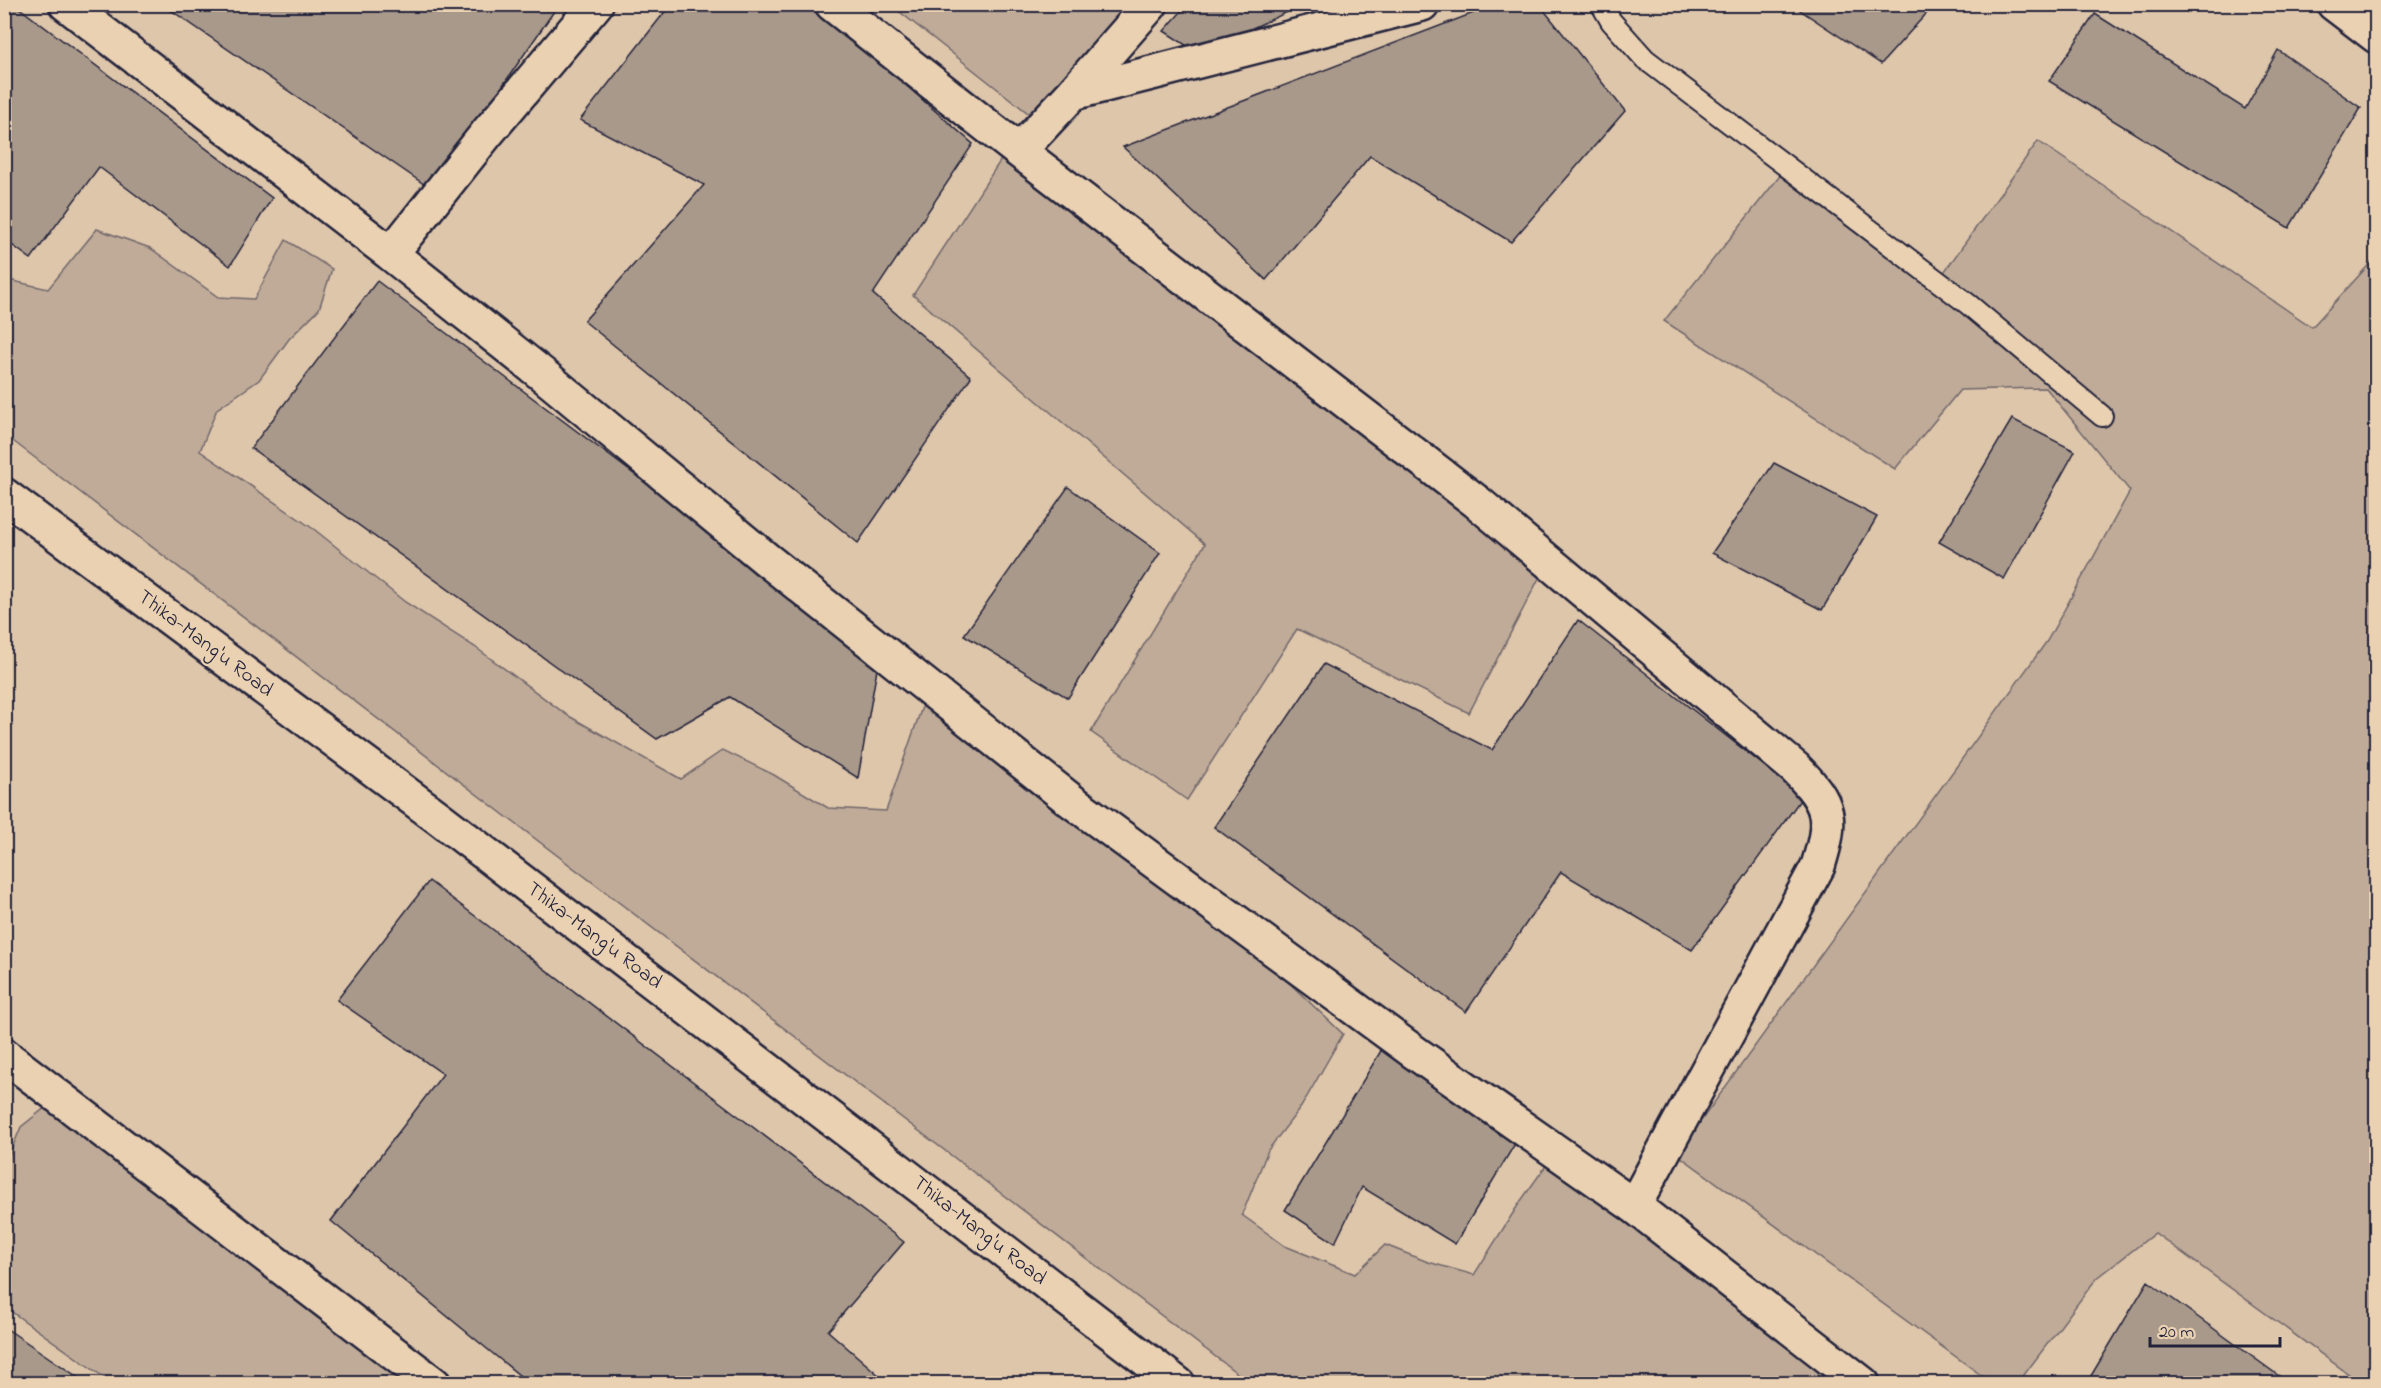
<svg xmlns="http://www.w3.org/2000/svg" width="2381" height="1388" viewBox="0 0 2381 1388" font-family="'Indie Flower',sans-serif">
<rect width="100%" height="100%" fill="#dec6ab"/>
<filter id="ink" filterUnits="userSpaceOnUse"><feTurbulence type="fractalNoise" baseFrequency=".0167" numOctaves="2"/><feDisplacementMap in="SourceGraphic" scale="12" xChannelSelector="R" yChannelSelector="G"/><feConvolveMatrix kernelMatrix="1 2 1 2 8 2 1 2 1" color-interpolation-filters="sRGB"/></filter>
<g filter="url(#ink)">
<path fill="#bfab98" stroke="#70666a" stroke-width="1.5" d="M891 5H1144L1042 124Z
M2038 141 2312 327 2376 257V1383H2361L2155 1233 2096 1279 2018 1383H1992L1677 1154 2047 641 2130 491 2046 388 1960 390 1895 469 1664 321 1791 162 1937 282Z
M1002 158 1548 561 1469 713 1297 629 1187 800 1091 732 1205 544 913 295Z
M97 229 150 248 218 297 254 299 286 240 332 269 319 309 289 339 259 380 217 409 200 451 315 530 405 602 475 647 567 715 681 779 723 750 774 775 828 808 886 811 923 704 1262 957 1343 1034 1301 1107 1268 1150 1242 1215 1285 1246 1355 1274 1385 1245 1428 1262 1474 1275 1520 1202 1550 1160 1848 1383H1250L5 435 4 279 48 289Z
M46 1107 162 1191 197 1224 319 1319 360 1344 406 1383H112L5 1307V1165L21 1127Z"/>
<path fill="#a9998b" stroke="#22223b" stroke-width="1.5" d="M4 4H14L272 198 230 266 99 167 31 259 4 239Z
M162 4H559L431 189Z
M671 4H813L973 144 873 294 971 377 858 543 584 321 704 185 580 120Z
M1188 4H1305L1198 53 1164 31Z
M1497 4H1539L1625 111 1511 242 1370 156 1266 280 1123 147Z
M1791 4H1935L1881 64Z
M2095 14 2245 109 2278 50 2361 108 2289 228 2049 81Z
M377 281 771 577 877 669 858 778 730 697 657 739 251 448Z
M2012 419 2075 451 2004 579 1939 542Z
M1774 463 1877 517 1822 610 1712 553Z
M1068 487 1160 553 1068 698 964 635Z
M1578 620 1803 796 1692 950 1561 872 1466 1012 1214 827 1324 664 1492 750Z
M429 881 904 1242 828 1331 889 1384H530L331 1221 443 1074 337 1000Z
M1385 1044 1519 1137 1455 1244 1362 1187 1335 1243 1285 1210Z
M2148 1281 2290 1384H2086Z
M4 1327 88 1384H4Z"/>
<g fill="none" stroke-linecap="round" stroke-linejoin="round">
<g stroke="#22223b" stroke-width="24">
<path id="service" d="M1601 4 1611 21 1645 59 1968 304 2102 416"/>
</g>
<g stroke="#22223b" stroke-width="38">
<path id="minor" d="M66 4 391 254
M596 4 487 133 391 254 542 374 766 559 1069 799 1414 1052 1634 1206 1863 1384
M832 4 1019 151 1477 502 1795 768C1831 804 1833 818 1818 866L1634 1206
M2334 4 2376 36
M1073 93 1422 4
M1019 151 1073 93 1151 4
M4 1055 434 1384"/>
</g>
<g stroke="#22223b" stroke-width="38">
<path id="trunk" d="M4 495 439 818 1178 1384"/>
</g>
<use href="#service" stroke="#ead1b2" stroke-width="20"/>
<use href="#minor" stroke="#ead1b2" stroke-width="33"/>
<use href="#trunk" stroke="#ead1b2" stroke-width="33"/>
</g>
</g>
<g text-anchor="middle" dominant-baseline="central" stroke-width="4.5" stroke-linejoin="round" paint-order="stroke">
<g font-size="21" fill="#22223b" stroke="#ead1b2">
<text transform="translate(205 644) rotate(37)">Thika-Mang'u Road</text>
<text transform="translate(594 936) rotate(37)">Thika-Mang'u Road</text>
<text transform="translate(979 1231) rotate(38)">Thika-Mang'u Road</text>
</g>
</g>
<rect width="2381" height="1388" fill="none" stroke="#ead1b2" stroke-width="24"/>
<rect x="12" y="12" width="2357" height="1364" fill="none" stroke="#22223b" stroke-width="2" filter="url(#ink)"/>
<path d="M2150 1337v9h130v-9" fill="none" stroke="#22223b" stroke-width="3"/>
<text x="2159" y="1337" font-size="18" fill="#22223b" stroke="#ead1b2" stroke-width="4.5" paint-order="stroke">20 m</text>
</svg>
